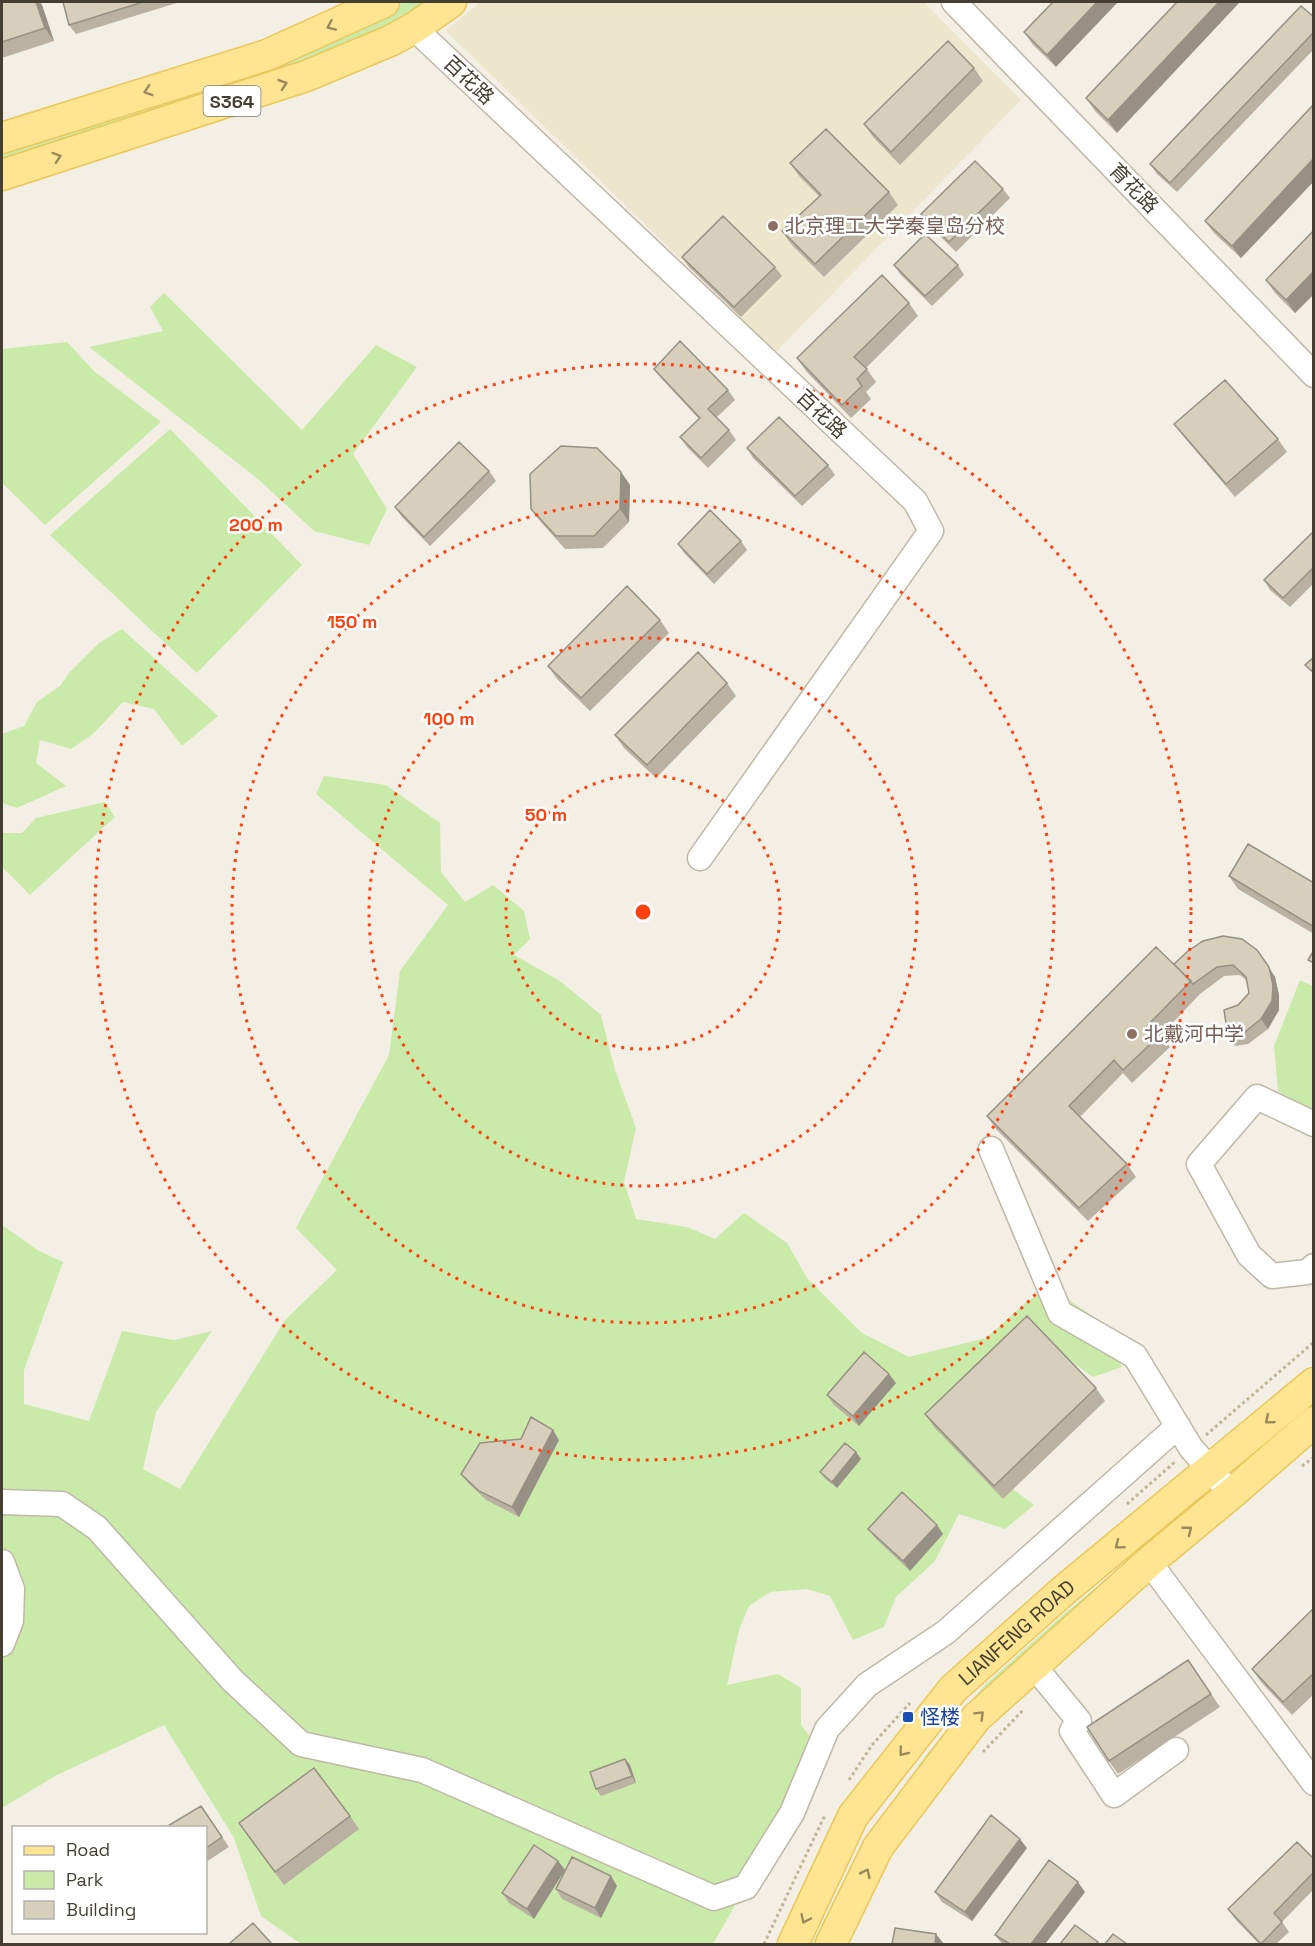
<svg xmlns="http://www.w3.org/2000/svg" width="1315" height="1946" viewBox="0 0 1315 1946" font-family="'Space Grotesk','Noto Sans SC',sans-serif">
<rect width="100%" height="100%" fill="#f3efe4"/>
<path fill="#ede6cd" d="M480 2H924L1021 100 776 352 446 31Z"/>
<path fill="#caeaaa" d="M403 2H433L417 13 339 51 2 165V150L326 40Z
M164 293 302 430 376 345 417 367 353 454 387 509 369 545 314 531 258 479 89 347 163 331 150 307Z
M67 342 94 371 161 422 45 525 2 483V349Z
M170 429 302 565 197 673 50 535Z
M122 629 218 716 182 746 154 709 123 702 93 734 71 749 40 740 36 763 66 786 17 808 2 803V734L24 726 37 702 60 686 69 673 99 643Z
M324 776 386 785 440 823 441 872 465 902 493 885 524 911 530 939 514 955 560 981 601 1015 615 1070 636 1128 624 1182 636 1219 687 1227 715 1239 744 1213 787 1243 807 1278 862 1333 909 1357 986 1338 1023 1305 1049 1286 1095 1318 1122 1367 1093 1377 1041 1340 1000 1479 1034 1505 1005 1529 959 1514 935 1561 896 1597 884 1627 853 1640 830 1596 807 1589 770 1592 749 1606 739 1630 727 1685 778 1674 801 1688V1725L822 1752 713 1944H301L261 1916 234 1838 164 1725 57 1775 2 1808V1225L39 1251 63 1262 24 1370V1404L89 1421 122 1331 174 1340 212 1331 156 1412 143 1469 180 1489 285 1320 337 1270 296 1228 389 1055 400 971 448 905 316 794Z
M105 802 115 817 30 895 2 867V833H22L36 818Z
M1300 980 1313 986V1111L1278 1091 1274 1046Z
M1206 1496 992 1691 823 1944H812L862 1844 927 1754 985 1685 1065 1613Z"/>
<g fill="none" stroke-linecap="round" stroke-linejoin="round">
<g stroke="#bfb8a6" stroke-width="27">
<path id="minor" d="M954 2 1314 375
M414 28 915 501 931 531 700 858
M1314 1124 1257 1097 1199 1164 1249 1255 1272 1276 1307 1272 1314 1266
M991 1149 1060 1313 1135 1356 1191 1448 1222 1483
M2 1502 62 1504 97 1528 233 1681 301 1744 422 1770 714 1898 746 1887 792 1813 827 1729 867 1685 946 1632 1178 1426
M2 1562 12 1589 11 1621 2 1644
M1149 1562 1314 1783
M1034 1666 1079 1721 1072 1731 1114 1795 1176 1750"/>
</g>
<g stroke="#eac75a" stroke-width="33">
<g id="major">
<path d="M2 138 267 55 384 2"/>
<path d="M2 175 306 76 390 41 414 28 451 2"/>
<path id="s1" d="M793 1944 853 1816 953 1689 1063 1591 1314 1383"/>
<path d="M831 1944 878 1847 976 1718 1149 1562 1231 1494 1314 1422"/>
</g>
</g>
<path stroke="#c1b596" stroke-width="3" stroke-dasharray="3 3" stroke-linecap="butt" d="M1206 1435 1314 1342
M1302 1466 1314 1457
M1127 1504 1176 1461
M983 1752 1024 1709
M849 1780 872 1745 910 1703
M764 1944 825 1815"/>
<use href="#minor" stroke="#fff" stroke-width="24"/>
<use href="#major" stroke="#ffe591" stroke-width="30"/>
</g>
<path fill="#bab1a2" d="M2 2 42 5 54 41 2 58Z
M63 2H180L76 34 69 25Z
M1053 2 1056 67 1033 45 1024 32Z
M1177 2 1117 133 1095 111 1086 98Z
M1314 17V49L1177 192 1157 174 1150 164Z
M974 68 983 81 900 165 873 137 864 124Z
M1314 104V181L1241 258 1214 233 1205 221Z
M790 163 889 192 898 205 824 277 791 244 782 231 819 196 799 176Z
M1003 189 1010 198 956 252 928 224 921 214Z
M1314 230V294L1295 313 1275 293 1266 280Z
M682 257 775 267 782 276 741 317 689 267Z
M894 265H958L964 275 932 306 901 275Z
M909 303 918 316 866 368 876 382 866 392 871 399 851 418 806 371 797 358Z
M654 369 728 390 735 400 716 418 729 430 736 440 708 468 687 447 680 437 699 419 661 378Z
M1174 424 1278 439 1287 452 1235 497 1184 437Z
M747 448 828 465 835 475 802 506 753 458Z
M489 471 496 481 430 546 402 517 395 507Z
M621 472 630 485 629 522 603 548 565 549 540 521 531 509Z
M1314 531V583L1290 607 1270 590 1264 580Z
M741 541 747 550 714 584 685 554 678 544Z
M660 620 669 633 590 711 557 679 548 666Z
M727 683 736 696 656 778 624 748 615 735Z
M1229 876 1314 883V934L1238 889Z
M1264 959 1275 977 1279 995V1010L1268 1029 1248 1044 1235 1046 1228 1036 1238 1005 1249 993 1247 981 1240 975 1224 976 1200 994 1161 1035 1170 1047 1132 1083 1123 1073 1080 1117 1127 1164 1136 1177 1088 1221 996 1129 987 1116 1174 964Z
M896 1383 859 1426 834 1405 827 1395Z
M1096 1388 1105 1401 1003 1499 934 1427 925 1414Z
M559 1440 519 1517 486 1500 468 1483 461 1474Z
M861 1459 837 1488 825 1479 820 1472Z
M868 1529 943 1534 910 1571 875 1538Z
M1314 1608V1694L1292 1715 1261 1682 1252 1669Z
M1188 1660 1220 1707 1118 1774 1109 1761Z
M625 1759 630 1765 636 1783 601 1796 596 1789Z
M201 1806 229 1847 206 1862V1827Z
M350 1816 359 1829 284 1885 248 1836Z
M1027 1848 972 1921 942 1902 935 1892Z
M1314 1859V1889L1282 1922 1289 1932 1276 1944H1259L1235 1919 1228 1909Z
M558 1861 565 1870 534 1919 509 1903 502 1893Z
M617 1886 601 1918 562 1899 556 1889Z
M1085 1892 1045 1944H1002L995 1935Z"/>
<path fill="#979084" d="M36 2H40L42 5 54 41 45 28Z
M1097 2H1118L1056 67 1047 55Z
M1219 2H1240L1117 133 1108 120Z
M1314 158V181L1241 258 1232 246Z
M1314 271V294L1295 313 1286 300Z
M621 472 630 485 629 522 620 509Z
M1257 950 1275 977 1279 995V1010L1268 1029 1261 1019Z
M889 1374 896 1383 859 1426 853 1416Z
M553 1430 559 1440 519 1517 512 1507Z
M856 1452 861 1459 837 1488 832 1482Z
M937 1525 943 1534 910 1571 903 1561Z
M625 1759 630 1765 636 1783 632 1776Z
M1020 1839 1027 1848 972 1921 965 1912Z
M558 1861 565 1870 534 1919 527 1909Z
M611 1876 617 1886 601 1918 595 1908Z
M1078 1882 1085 1892 1045 1944H1031Z
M936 1934 944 1944H935Z"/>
<path fill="#d8cebc" stroke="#979084" stroke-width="1.5" d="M2 2H36L45 28 2 42Z
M63 2H143L69 25Z
M1053 2H1097L1047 55 1024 32Z
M1177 2H1219L1108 120 1086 98Z
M1301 6 1314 17V32L1170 183 1150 164Z
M948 41 974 68 891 152 864 124Z
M1314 104V158L1232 246 1205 221Z
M826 129 889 192 815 264 782 231 821 195 790 163Z
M975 161 1003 189 949 242 921 214Z
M723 216 775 267 734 307 682 257Z
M1314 230V271L1286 300 1266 280Z
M925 234 958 265 925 296 894 265Z
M882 275 909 303 854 357 867 369 857 379 862 386 842 405 797 358Z
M680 341 728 390 708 409 729 430 701 458 680 437 700 418 654 369Z
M1225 380 1278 439 1226 484 1174 424Z
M779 417 828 465 795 496 747 448Z
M459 442 489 471 424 537 395 507Z
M561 446 597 448 621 472 620 509 594 536H556L531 509 530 474Z
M710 510 741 541 707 574 678 544Z
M1314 531V567L1283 598 1264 580Z
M627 586 660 620 581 698 548 666Z
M698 652 727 683 647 765 615 735Z
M1314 657V673L1305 665Z
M1248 844 1314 883V927L1229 876Z
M1223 936 1242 939 1257 950 1269 967 1273 985 1272 1001 1261 1019 1241 1035 1228 1036 1224 1010 1238 1005 1249 993 1246 977 1233 965 1217 967 1193 984 1174 964 1188 951 1203 941Z
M1156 947 1191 981 1148 1025 1161 1034 1123 1070 1114 1060 1069 1106 1127 1164 1079 1208 987 1116Z
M1314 950V963L1308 960Z
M1027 1316 1096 1388 994 1486 925 1414Z
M864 1352 889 1374 853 1416 827 1395Z
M531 1417 553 1430 512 1507 479 1491 461 1474 480 1443 521 1439Z
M845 1443 856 1452 832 1482 820 1472Z
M902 1492 937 1525 903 1561 868 1529Z
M1314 1608V1673L1283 1702 1252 1669Z
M1188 1660 1211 1694 1109 1761 1087 1727Z
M625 1759 632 1776 596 1789 590 1772Z
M314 1768 350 1816 275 1872 239 1823Z
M201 1806 222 1837 206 1848V1827H166Z
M991 1815 1020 1839 965 1912 935 1892Z
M1297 1842 1314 1859V1872L1274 1913 1282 1922 1261 1944 1228 1909Z
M534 1845 558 1861 527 1909 502 1893Z
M572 1857 611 1876 595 1908 556 1889Z
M1049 1860 1078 1882 1031 1944H1010L995 1935Z
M253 1923 272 1944H232L230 1943Z
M1075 1925 1098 1942 1096 1944H1060Z
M895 1928 936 1934 935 1944H892Z
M1113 1934 1127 1944H1105Z"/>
<defs><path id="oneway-chevron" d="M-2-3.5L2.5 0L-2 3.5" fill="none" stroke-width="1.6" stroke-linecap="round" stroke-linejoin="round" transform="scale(1.5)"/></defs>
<g stroke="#998a5d">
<use href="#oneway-chevron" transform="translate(331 26) rotate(156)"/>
<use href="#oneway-chevron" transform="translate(283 84) rotate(-19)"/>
<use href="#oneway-chevron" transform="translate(148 91) rotate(163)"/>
<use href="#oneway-chevron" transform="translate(57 157) rotate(-18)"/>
<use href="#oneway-chevron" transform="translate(1269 1420) rotate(140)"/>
<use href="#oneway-chevron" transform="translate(1188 1530) rotate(-39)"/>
<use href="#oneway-chevron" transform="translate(1119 1545) rotate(141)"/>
<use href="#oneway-chevron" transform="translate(980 1715) rotate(-45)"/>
<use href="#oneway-chevron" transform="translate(903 1752) rotate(128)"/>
<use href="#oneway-chevron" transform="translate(866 1873) rotate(-64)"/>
<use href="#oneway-chevron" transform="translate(805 1919) rotate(115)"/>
</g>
<g fill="none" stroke="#ff400f" stroke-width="3" stroke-dasharray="3 6">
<circle cx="643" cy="912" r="137"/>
<circle cx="643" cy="912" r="274"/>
<circle cx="643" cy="912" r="411"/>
<circle cx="643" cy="912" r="548"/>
</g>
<g fill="#8d6e63" stroke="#fff" stroke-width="2">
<circle cx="773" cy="226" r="6"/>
<circle cx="1132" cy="1034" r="6"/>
</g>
<rect fill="#1a4fb4" stroke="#fff" stroke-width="2" x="902" y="1711" width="12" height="12" rx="3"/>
<g text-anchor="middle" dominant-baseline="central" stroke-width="5" stroke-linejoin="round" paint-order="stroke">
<rect fill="#fff" stroke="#7d7970" stroke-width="1.5" x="203.5" y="86" width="57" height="30" rx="4.5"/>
<g font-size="18" font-weight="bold" fill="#453f33">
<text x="232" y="101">S364</text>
</g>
<g font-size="20" fill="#453f33" stroke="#fff">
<text transform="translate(469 80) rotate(43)">百花路</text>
<text transform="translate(1134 188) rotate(46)">育花路</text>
<text transform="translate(822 414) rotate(43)">百花路</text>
<text stroke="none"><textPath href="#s1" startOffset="388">LIANFENG ROAD</textPath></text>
</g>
<g font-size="20" fill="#785e54" stroke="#fff" text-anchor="start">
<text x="785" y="226">北京理工大学秦皇岛分校</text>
<text x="1144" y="1034">北戴河中学</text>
</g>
<g font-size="20" fill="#164399" stroke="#fff" text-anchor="start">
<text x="920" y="1717">怪楼</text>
</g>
</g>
<circle cx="643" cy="912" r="9" fill="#ff400f" stroke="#fff" stroke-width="3"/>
<g font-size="18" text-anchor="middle" font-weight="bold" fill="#ff400f" stroke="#fff" stroke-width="5" stroke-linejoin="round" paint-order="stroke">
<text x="256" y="531">200 m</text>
<text x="352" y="628">150 m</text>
<text x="449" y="725">100 m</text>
<text x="546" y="821">50 m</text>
</g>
<rect width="1315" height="1946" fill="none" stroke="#453f33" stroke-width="6"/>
<rect x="12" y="1826" width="195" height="108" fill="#ffffff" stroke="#b5b2ad" stroke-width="1.5"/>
<rect x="24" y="1846" width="30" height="9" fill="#ffe591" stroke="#b5b2ad" stroke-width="1.5"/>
<text x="66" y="1856" font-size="18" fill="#453f33">Road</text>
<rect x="24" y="1871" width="30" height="18" fill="#caeaaa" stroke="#b5b2ad" stroke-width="1.5"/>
<text x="66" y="1886" font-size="18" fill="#453f33">Park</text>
<rect x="24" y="1901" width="30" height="18" fill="#d8cebc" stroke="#b5b2ad" stroke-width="1.5"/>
<text x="66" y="1916" font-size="18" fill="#453f33">Building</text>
</svg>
